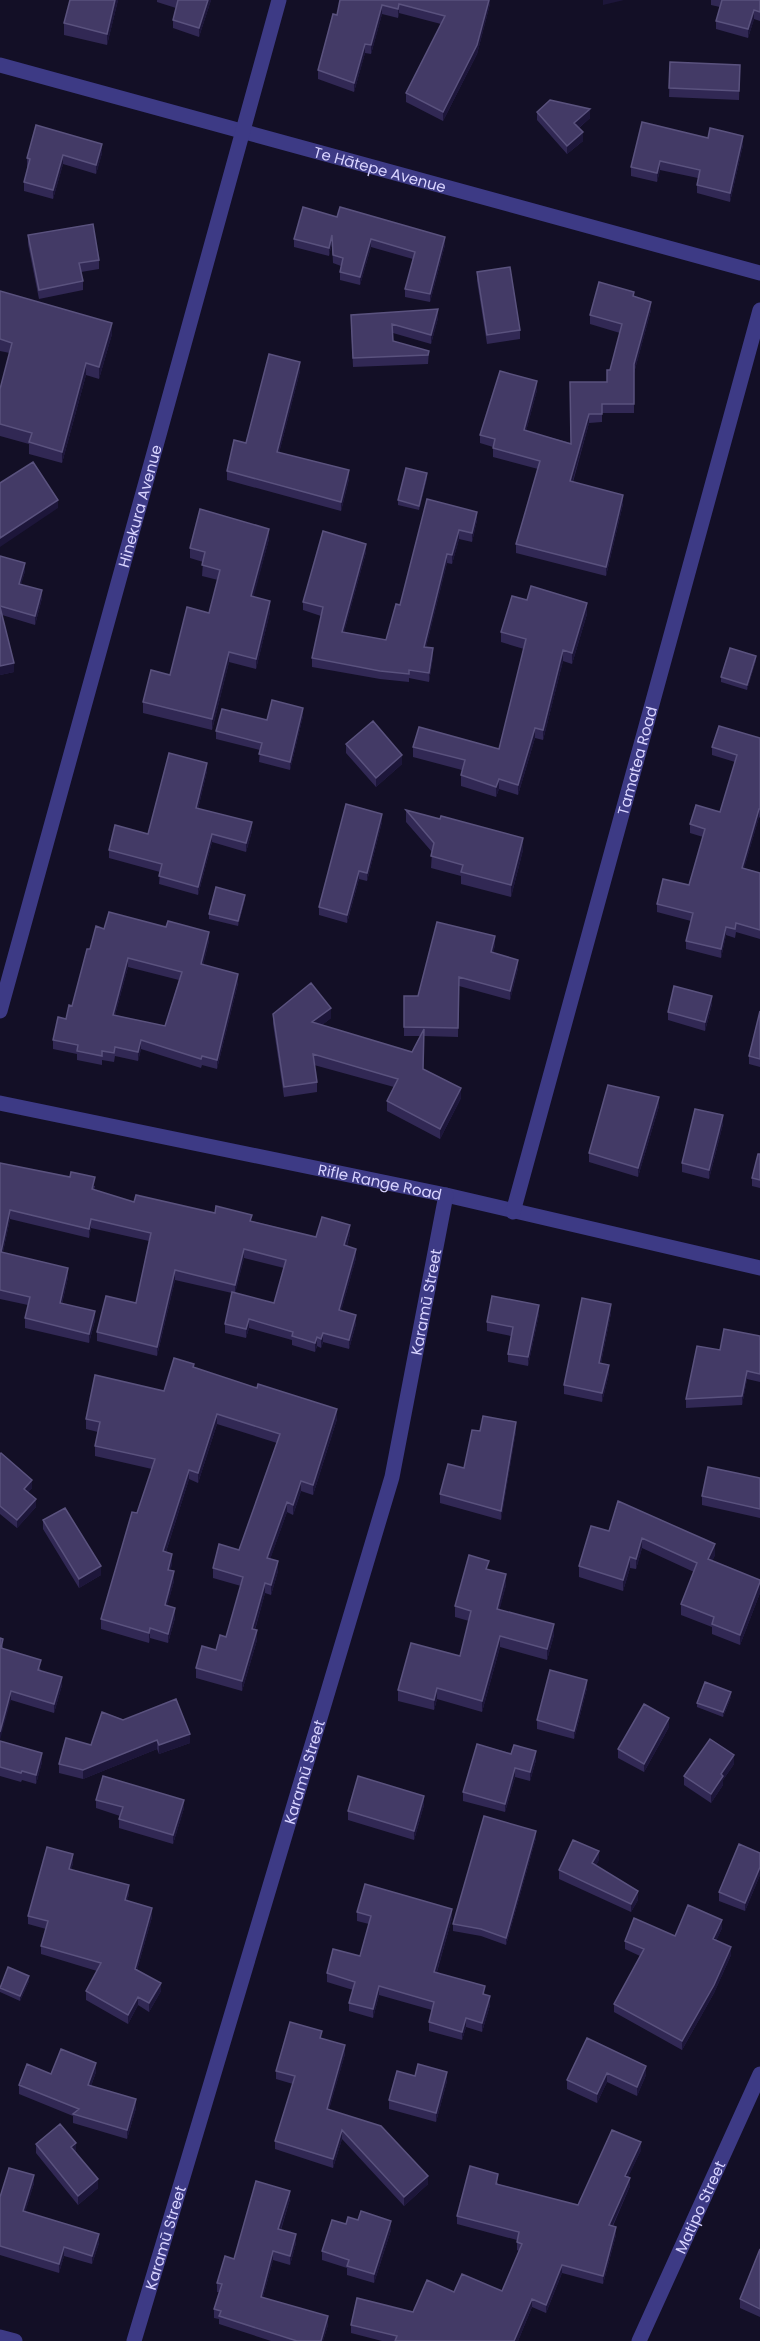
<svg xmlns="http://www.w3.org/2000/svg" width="760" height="2341" viewBox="0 0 760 2341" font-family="Poppins,sans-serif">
<rect width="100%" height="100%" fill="#130f26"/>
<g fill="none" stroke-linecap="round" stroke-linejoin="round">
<g stroke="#3d3a85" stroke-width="15">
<path id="s1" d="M0 65 760 273"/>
<path id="s2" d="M0 1011 279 0"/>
<path id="s3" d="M0 1103 446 1195 760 1268"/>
<path id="s4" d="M513 1212 760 310"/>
<path d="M0 2337 15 2341"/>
<path id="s5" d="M134 2341 392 1477 446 1195"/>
<path id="s6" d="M639 2341 760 2074"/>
</g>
</g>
<path fill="#312854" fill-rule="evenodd" d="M118 0 107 45 64 35V23Z
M157 0H211L199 37 173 28V20L176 8 157 2Z
M340 0H490V4L477 54 443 121 406 102V93L441 24 399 13 398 18 382 14 371 54 365 53 354 92 318 79V70L337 15Z
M711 0H760V21L754 19 748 38 716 29V21L720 7 711 5Z
M670 62 740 65 739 100 669 97Z
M537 112 590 118 579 128 583 141 567 154 537 120Z
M708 138 743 145 730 202 697 193V185L698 178 660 170 657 182 631 176V167Z
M102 153 96 174 63 164 53 199 24 191V182L28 167H27V158Z
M337 217 445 245 430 302 405 297V289L413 259 371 247 360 285 340 280V272L341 266 333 263 332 243 329 256 294 247V239Z
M28 235 99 260V269L81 272 83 281V290L39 299 28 244Z
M477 272 520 330V339L487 344 477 281Z
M0 291 112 334 99 379 86 375 62 463 29 454V444L0 436V389L10 353 0 351Z
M634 297 651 310 634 373V413H602V422L589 423 573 482 623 504 606 576 516 553V544L538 469 493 457V447L480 443V435L537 390 526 431 571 443 607 382 620 333 590 324V315Z
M438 318 431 344 393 333V341L429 351 428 364 353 367 351 323Z
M300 371 279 453 349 479 341 511 227 480V471L246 443Z
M427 478 419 510 398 505V500Z
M427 499 477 520 472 542 459 539 452 564 447 563 426 647 433 657 429 682 409 678V682L380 679 312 667V658L321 616 303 610V602L366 552 344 632 386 640 400 605Z
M269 539 253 597 270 612 256 669 229 662 212 730 143 713V702L170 675 209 613 218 580 202 576 203 562 190 558V548Z
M0 556 25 571 21 584 42 598 35 625 2 615 14 672 0 675Z
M527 600 587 614 572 664 563 661 543 740 535 738 518 795 499 789 496 797 461 786V775L462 770 413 757V747L499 749 524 649 501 642V632Z
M756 660 747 690 721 682V677Z
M303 716 290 770 259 762 260 750 216 739V731L267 720Z
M760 738V818L759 817 744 868 760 873V939L736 932 735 938 726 935 721 958 686 949V941L691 921 657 912V904L689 885 703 837 690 833V824L720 812 735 762 712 755V747Z
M346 744 402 764 376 787 346 753Z
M207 771 198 809 252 831 246 852 212 842 198 895 159 884 160 872 109 858V850L148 834Z
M406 810 440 819 523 850 511 897 461 884V876L431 868 432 852 406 822Z
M382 822 367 881 359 879 347 923 319 915V907Z
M245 899 238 926 209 919V914Z
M104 929 209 941 203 965 238 983 217 1069 202 1065 201 1068 141 1049 138 1061 115 1056 114 1062 102 1060V1065L77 1060V1054L53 1049V1040L66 1019ZM128 967 179 980 165 1026 115 1015Z
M495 945 493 953 518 968 510 1000 459 986 458 1037 424 1036 423 1069 461 1098 440 1139 387 1111V1101L394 1087 314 1065 317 1082V1092L284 1097 273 1024V1014L331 1018 322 1025 412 1052 420 1036H404V996H418Z
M712 1004 705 1031 668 1020V1012Z
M760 1011V1067L749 1064V1056Z
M659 1106 638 1177 589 1162V1153Z
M723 1124 709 1179 682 1172V1163Z
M760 1154V1188L752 1186V1178Z
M0 1163 95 1186 94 1190 134 1202 252 1221 316 1237 350 1234 347 1246 356 1258 341 1311 356 1324 349 1349 323 1342 321 1348 317 1346 315 1352 292 1345V1340L249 1328 246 1338 225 1333V1324L232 1293 175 1280 157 1356 97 1341V1332L136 1303 149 1241 91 1228 89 1238 10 1219 3 1252 68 1277 62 1304 95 1320 89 1343 25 1328V1318L28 1305 0 1299ZM244 1258 284 1268 274 1303 235 1293Z
M611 1313 601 1363 609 1373 602 1402 564 1394V1385Z
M539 1314 528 1366 508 1362V1354L511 1336 487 1331V1322Z
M760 1336V1382L747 1379 742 1405 686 1408V1399L720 1350Z
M194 1368 337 1419 313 1495 301 1491 293 1515 287 1512 270 1559 278 1571 271 1595 265 1593 255 1630 257 1640 242 1691 196 1678V1668L216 1650 226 1637 241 1586 213 1578V1568L239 1550 277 1443 217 1424 198 1483 189 1479 166 1552 172 1564 170 1570 174 1581 167 1606 175 1618 168 1643 150 1638 149 1643 101 1629V1619L152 1469 95 1456V1446L98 1432 86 1429V1419L164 1391Z
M480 1431H516L501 1520 440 1503V1494L464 1468Z
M0 1454 32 1488 28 1492 36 1507 17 1528 0 1514Z
M760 1478V1518L702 1505V1496Z
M618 1501 715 1555 712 1561 760 1580V1593L740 1645 712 1634V1627L681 1615V1604L694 1572 642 1548 636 1569 630 1568 623 1591 579 1577V1566L609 1531Z
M43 1520 101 1575 79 1588 43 1529Z
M489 1570 506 1585 499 1610 554 1635 547 1660 500 1647 482 1712 437 1699 434 1710 398 1701V1690L460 1656 469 1621 455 1617V1606Z
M0 1638 3 1647V1649L41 1669 40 1670 62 1685 54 1713 11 1700Z
M587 1688 574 1739 537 1729V1720Z
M731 1697 723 1717 697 1707V1703Z
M102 1712 190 1743 159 1754 157 1749 83 1779 59 1773V1764L91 1745Z
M669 1727 644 1772 618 1758V1749Z
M0 1741 42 1762 36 1784 22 1780 21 1782 0 1776Z
M477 1744 536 1760 530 1781 515 1777 505 1812 463 1801V1792Z
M734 1764 723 1780V1785L711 1803 684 1785V1776Z
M96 1800 184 1808 173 1844 119 1828V1819L120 1816 96 1808Z
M424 1805 414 1840 348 1820V1811Z
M536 1838 506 1945 481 1936 453 1931V1924Z
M760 1853V1875L745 1911 719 1901V1892Z
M599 1860 596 1865 638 1900 631 1912 559 1879V1870Z
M73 1863 71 1870 129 1894 127 1901 152 1917 137 1970 161 1991 149 2012 138 2005 128 2024 86 2000V1991L97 1971 41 1954V1946L46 1929 28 1924V1916Z
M357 1912 452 1918 437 1972 485 1995 490 2005 482 2032 466 2027 462 2040 429 2031V2022L432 2010 379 1995 373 2018 349 2011V2003L353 1990 327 1982V1973L360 1956 369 1924 357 1921Z
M722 1928 716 1941 731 1955 714 1993 682 2050 614 2012V2004L640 1956 625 1949V1941L675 1936Z
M29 1981 20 2001 0 1992V1988Z
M587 2038 646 2075 637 2096 607 2082 597 2103 567 2089V2080Z
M322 2039 345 2054 329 2109 428 2184 404 2206 342 2139 333 2168 275 2149V2141L293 2084 276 2079V2071Z
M96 2072 91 2086 136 2108 127 2139 73 2123V2116L19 2094V2085L51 2074Z
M415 2076 447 2081 436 2122 389 2109V2100Z
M36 2144 76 2152 98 2188 78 2205 36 2153Z
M641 2150 628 2177 630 2186 613 2226 616 2235 603 2284 562 2273 546 2313 532 2307 518 2341H382L351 2333V2325L413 2312 454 2292 502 2291 519 2251 517 2250V2240L457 2224V2216L498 2182V2184L578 2205Z
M34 2183 25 2212 99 2243 92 2264 64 2256 59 2273 0 2255V2197Z
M290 2199 281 2230 296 2243 290 2265 273 2260 263 2297 328 2325 323 2341H271L219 2324V2319L214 2318V2309L219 2292H217V2283L234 2259Z
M346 2224 391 2230 374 2283 347 2275V2268L322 2260V2251Z
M760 2249V2317L740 2308V2299Z"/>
<path fill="#1d163a" d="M115 0H118L107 45V34Z
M208 0H211L199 37V28Z
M489 0H490V4L477 54 443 121V112Z
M603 0H624L603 5Z
M399 4V13L398 18V9Z
M382 5V14L371 54V45Z
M754 10V19L748 38V29Z
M365 44V53L354 92V83Z
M590 109V118L574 132V123Z
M583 132V141L567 154V146Z
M743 136V145L730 202V193Z
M102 144V153L96 174V165Z
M63 155V164L53 199V190Z
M660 161V170L657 182V173Z
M332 235V243L329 256V248Z
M445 237V245L430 302V294Z
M371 239V247L360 285V277Z
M651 302V310L634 373V364Z
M438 309V318L431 344V335Z
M112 323V334L99 379V367Z
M300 362V371L277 461V452Z
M86 363V375L62 463V452Z
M537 381V390L524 439V430Z
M589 414V423L570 490V481Z
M349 470V479L341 511V502Z
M427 473V478L419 510V506Z
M623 495V504L606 576V567Z
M58 500V508L0 547V538Z
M477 512V520L472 542V533Z
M269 529V539L251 607V596Z
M459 530V539L452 564V555Z
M366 544V552L342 640V632Z
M447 554V563L424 655V647Z
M25 563V571L19 592V584Z
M42 590V598L35 625V616Z
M270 601V612L256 669V659Z
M587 603V614L572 664V653Z
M433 648V657L429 682V673Z
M563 650V661L543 740V730Z
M229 652V662L212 730V719Z
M756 656V660L747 690V685Z
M14 663V672L0 675V666Z
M303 708V716L290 770V762Z
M535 728V738L518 795V785Z
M402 755V764L376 787V778Z
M207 763V771L196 817V808Z
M499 779V789L496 797V787Z
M759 809V817L742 876V868Z
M382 814V822L367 881V873Z
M252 822V831L246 852V843Z
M212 834V842L198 895V887Z
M523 838V850L511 897V885Z
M359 871V879L347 923V915Z
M245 895V899L238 926V921Z
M726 927V935L721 958V949Z
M209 932V941L201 973V964Z
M495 936V945L491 961V952Z
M128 958V967L113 1023V1015Z
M518 960V968L510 1000V991Z
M238 974V983L217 1069V1060Z
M712 996V1004L705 1031V1022Z
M331 1008V1018L312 1033V1022Z
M141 1040V1049L138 1061V1052Z
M461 1088V1098L440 1139V1129Z
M659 1097V1106L638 1177V1168Z
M723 1115V1124L709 1179V1170Z
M10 1210V1219L1 1261V1252Z
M91 1219V1228L89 1238V1229Z
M350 1225V1234L344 1254V1245Z
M244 1249V1258L235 1294V1285Z
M356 1249V1258L339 1319V1310Z
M68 1268V1277L60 1312V1303Z
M175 1270V1280L157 1356V1347Z
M611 1304V1313L599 1372V1363Z
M539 1305V1314L528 1366V1357Z
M95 1311V1320L89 1343V1334Z
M356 1315V1324L349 1349V1340Z
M249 1319V1328L246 1338V1329Z
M323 1333V1342L321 1348V1339Z
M317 1337V1346L315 1352V1343Z
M609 1365V1373L602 1402V1393Z
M747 1371V1379L742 1405V1396Z
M337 1409V1419L313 1495V1485Z
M217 1414V1424L198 1483V1473Z
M516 1422V1431L501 1520V1511Z
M189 1470V1479L163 1561V1551Z
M32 1480V1488L24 1497V1489Z
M301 1481V1491L293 1515V1505Z
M36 1499V1507L17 1528V1520Z
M287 1502V1512L267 1568V1558Z
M642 1538V1548L636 1569V1559Z
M715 1544V1555L708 1570V1559Z
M172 1554V1564L168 1580V1570Z
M630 1557V1568L623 1591V1580Z
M278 1561V1571L271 1595V1585Z
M101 1566V1575L79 1588V1579Z
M174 1571V1581L165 1615V1605Z
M506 1574V1585L497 1620V1609Z
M760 1582V1593L740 1645V1635Z
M265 1583V1593L252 1639V1629Z
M175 1608V1618L168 1643V1634Z
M554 1624V1635L547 1660V1649Z
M150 1628V1638L149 1643V1633Z
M257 1630V1640L242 1691V1681Z
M500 1636V1647L482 1712V1701Z
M62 1677V1685L54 1713V1704Z
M587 1680V1688L574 1739V1731Z
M437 1688V1699L434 1710V1700Z
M11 1691V1700L0 1740V1732Z
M731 1692V1697L723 1717V1712Z
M669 1718V1727L644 1772V1764Z
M190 1734V1743L159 1754V1745Z
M157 1740V1749L83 1779V1770Z
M536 1751V1760L530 1781V1772Z
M42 1753V1762L36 1784V1775Z
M734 1755V1764L723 1780V1785L711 1803V1794L721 1774Z
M515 1768V1777L505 1812V1804Z
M424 1796V1805L414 1840V1831Z
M184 1800V1808L173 1844V1835Z
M536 1831V1838L506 1945V1938Z
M599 1851V1860L592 1872V1863Z
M73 1854V1863L69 1878V1869Z
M760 1867V1875L745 1911V1903Z
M129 1885V1894L125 1909V1900Z
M638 1891V1900L631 1912V1904Z
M152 1908V1917L135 1977V1969Z
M452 1909V1918L434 1981V1972Z
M722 1920V1928L713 1948V1939Z
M731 1947V1955L714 1993 682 2050V2041Z
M29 1976V1981L20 2001V1996Z
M161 1983V1991L149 2012V2003Z
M379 1986V1995L373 2018V2009Z
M490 1996V2005L482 2032V2023Z
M138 1997V2005L128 2024V2015Z
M466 2018V2027L462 2040V2032Z
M345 2045V2054L327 2117V2109Z
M96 2063V2072L88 2094V2085Z
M646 2066V2075L637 2096V2087Z
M447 2072V2081L436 2122V2113Z
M607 2073V2082L597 2103V2094Z
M136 2099V2108L127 2139V2130Z
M342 2130V2139L333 2168V2159Z
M641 2142V2150L625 2184V2176Z
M76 2143V2152L71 2147Z
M34 2175V2183L23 2220V2211Z
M428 2176V2184L404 2206V2197Z
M630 2178V2186L609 2233V2225Z
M98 2179V2188L78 2205V2196Z
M290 2191V2199L278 2238V2229Z
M391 2221V2230L374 2283V2274Z
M616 2227V2235L603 2284V2276Z
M99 2234V2243L92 2264V2256Z
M296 2234V2243L290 2265V2256Z
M64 2247V2256L59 2273V2264Z
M273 2251V2260L261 2305V2297Z
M562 2265V2273L546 2313V2305Z
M532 2299V2307L518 2341H514Z
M328 2316V2325L323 2341H321Z"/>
<path fill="#433a66" stroke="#5a527e" stroke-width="1.5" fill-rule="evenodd" d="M70 0H115L107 34 64 23Z
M178 0H208L199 28 173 20Z
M340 0H489L477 45 443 112 406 93 445 16 399 4 398 9 382 5 371 45 365 44 354 83 318 70 333 14 337 15Z
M722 0H760V12L754 10 748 29 716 21Z
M670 62 740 65 739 91 669 88Z
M550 100 590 109 574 123 583 132 567 146 537 112Z
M642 122 708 138 710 128 743 136 730 193 697 185 700 170 660 161 657 173 631 167Z
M36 125 102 144 96 165 63 155 53 190 24 182 30 159 27 158Z
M303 207 337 217 340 207 445 237 430 294 405 289 415 252 371 239 360 277 340 272 343 258 333 255 332 235 329 248 294 239Z
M93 224 99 260 79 263 83 281 39 290 28 235Z
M510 267 520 330 487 335 477 272Z
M599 282 634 292 633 296 651 302 634 364V404H602V414H589L570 481 623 495 606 567 516 544 540 461 493 448 495 439 480 435 500 371 537 381 524 430 571 444 570 382H607V370H610L622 324 590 315Z
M0 291 112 323 99 367 86 363 62 452 29 442 32 433 0 424V389L12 343 0 339Z
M438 309 431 335 392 324 393 341 429 351 428 355 353 358 351 315Z
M269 354 300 362 277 452 349 470 341 502 227 471 234 440 246 443Z
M33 462 58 500 0 538V483Z
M406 468 427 473 419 506 398 500Z
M427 499 477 512 472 533 459 530 452 555 447 554 424 647 433 648 429 673 409 670V674L380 671 312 658 323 607 303 602 323 531 366 544 342 632 386 640 396 604 400 605Z
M200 509 269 529 251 596 270 601 256 659 229 652 212 719 143 702 151 670 170 675 187 607 209 613 220 570 202 565 205 552 190 548Z
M0 556 25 563 19 584 42 590 35 616 0 606Z
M531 586 587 603 572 653 563 650 543 730 535 728 518 785 499 779 496 787 461 775 465 760 413 747 419 727 499 749 526 639 501 632 512 596 527 600Z
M0 607 14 663 0 666Z
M730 648 756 656 747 685 721 677Z
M272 700 303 708 290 762 259 754 262 743 216 731 222 709 267 720Z
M373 721 402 755 376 778 346 744Z
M719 726 760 738V809H759L742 868 760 873V930L736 923 735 929 726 927 721 949 686 941 693 913 657 904 663 879 689 885 705 829 690 824 696 805 720 812 737 755 712 747Z
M169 753 207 763 196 808 252 822 246 843 212 834 198 887 159 876 162 864 109 850 115 825 148 834Z
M346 804 382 814 367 873 359 871 347 915 319 907Z
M406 810 440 819 441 816 523 838 511 885 461 872 463 865 431 856 434 843Z
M216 887 245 895 238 921 209 914Z
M109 912 166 927 168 921 209 932 201 964 238 974 217 1060 202 1056 201 1059 141 1040 138 1052 115 1047 114 1053 102 1051V1056L77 1051 78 1045 53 1040 58 1017 66 1019 69 1005 72 1006 87 949H90L96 926 104 929ZM128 958 182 972 165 1026 113 1015Z
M437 922 495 936 491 952 518 960 510 991 459 977 458 1028 404 1027V996H418Z
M311 983 331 1008 312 1022 412 1052 424 1029 423 1069 461 1088 440 1129 387 1101 398 1079 313 1054 317 1082 284 1087 273 1014Z
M674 986 712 996 705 1022 668 1012Z
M760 1011V1059L749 1056Z
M608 1085 659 1097 638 1168 589 1153Z
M695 1109 723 1115 709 1170 682 1163Z
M758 1154H760V1180L752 1178Z
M0 1163 70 1177 71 1172 95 1177 92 1189 134 1202 136 1195 215 1213 216 1206 252 1215 250 1221 316 1237 322 1217 350 1225 344 1245 356 1249 339 1310 356 1315 349 1340 323 1333 321 1339 317 1337 315 1343 292 1336 293 1332 249 1319 246 1329 225 1324 232 1292 274 1303 286 1260 244 1249 235 1285 175 1270 157 1347 97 1332 106 1296 136 1303 151 1233 91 1219 89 1229 10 1210 1 1252 68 1268 60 1303 95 1311 89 1334 25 1318 30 1297 0 1290Z
M492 1296 539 1305 528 1357 508 1354 513 1327 487 1322Z
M582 1298 611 1304 599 1363 609 1365 602 1393 564 1385Z
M724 1329 760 1336V1374L747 1371 742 1396 686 1399 697 1346 720 1350Z
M174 1358 194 1364 193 1367 257 1388 258 1384 337 1409 313 1485 301 1481 293 1505 287 1502 267 1558 278 1561 271 1585 265 1583 252 1629 257 1630 242 1681 196 1668 202 1646 216 1650 220 1635 226 1637 243 1577 213 1568 219 1544 239 1550 280 1434 217 1414 198 1473 189 1470 163 1551 172 1554 168 1570 174 1571 165 1605 175 1608 168 1634 150 1628 149 1633 101 1619 132 1512 137 1513 155 1459 95 1446 100 1422 86 1419 95 1375 164 1391Z
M483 1416 516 1422 501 1511 440 1494 448 1464 464 1468 472 1430 480 1431Z
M1 1453 32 1480 24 1489 36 1499 17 1520 0 1506V1454Z
M708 1467 760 1478V1509L702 1496Z
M618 1501 715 1544 708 1559 760 1580V1582L740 1635 712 1624 714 1617 681 1604 697 1563 642 1538 636 1559 630 1557 623 1580 579 1566 591 1526 609 1531Z
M65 1508 101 1566 79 1579 43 1520Z
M469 1555 489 1561 486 1569 506 1574 497 1609 554 1624 547 1649 500 1636 482 1701 437 1688 434 1700 398 1690 411 1643 460 1656 471 1611 455 1606Z
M0 1638 3 1639 1 1648 41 1660 38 1670 62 1677 54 1704 11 1691 0 1732Z
M550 1670 587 1680 574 1731 537 1720Z
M705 1682 731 1692 723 1712 697 1703Z
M176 1699 190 1734 159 1745 157 1740 83 1770 59 1764 66 1738 91 1745 102 1712 123 1720Z
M644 1704 669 1718 644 1764 618 1749Z
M710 1739 734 1755 721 1774 723 1776 711 1794 684 1776Z
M0 1741 42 1753 36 1775 22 1771 21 1773 0 1767Z
M477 1744 511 1754 514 1745 536 1751 530 1772 515 1768 505 1804 463 1792Z
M103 1776 184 1800 173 1835 119 1819 123 1807 96 1800Z
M358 1776 424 1796 414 1831 348 1811Z
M484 1816 536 1831 506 1938 481 1929 453 1924Z
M573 1840 599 1851 592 1863 638 1891 631 1904 559 1870Z
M739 1844 760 1853V1867L745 1903 719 1892Z
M47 1847 73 1854 69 1869 129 1885 125 1900 152 1908 135 1969 161 1983 149 2003 138 1997 128 2015 86 1991 101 1963 41 1946 48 1921 28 1916Z
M365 1884 452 1909 434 1972 485 1986 483 1994 490 1996 482 2023 466 2018 462 2032 429 2022 434 2002 379 1986 373 2009 349 2003 355 1982 327 1973 333 1949 360 1956 371 1916 357 1912Z
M688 1905 722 1920 713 1939 731 1947 714 1985 682 2041 614 2004 644 1949 625 1941 634 1918 675 1936Z
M8 1967 29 1976 20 1996 0 1988Z
M290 2022 322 2031 320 2038 345 2045 327 2109 381 2126 428 2176 404 2197 342 2130 333 2159 275 2141 295 2076 276 2071Z
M587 2038 646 2066 637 2087 607 2073 597 2094 567 2080Z
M61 2049 96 2063 88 2085 136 2099 127 2130 73 2114 79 2109 19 2085 27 2064 51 2074Z
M418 2064 447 2072 436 2113 389 2100 397 2071 415 2076Z
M60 2124 76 2143 71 2147 98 2179 78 2196 36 2144Z
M612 2130 641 2142 625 2176 630 2178 609 2225 616 2227 603 2276 562 2265 546 2305 532 2299 514 2341H395L397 2336 351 2325 357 2298 413 2312 427 2280 454 2292 462 2274 502 2291 522 2244 517 2242 519 2232 457 2216 470 2166 498 2174 496 2184 578 2205Z
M9 2168 34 2175 23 2211 99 2234 92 2256 64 2247 59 2264 0 2246V2197Z
M256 2181 290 2191 278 2229 296 2234 290 2256 273 2251 261 2297 328 2316 321 2341H297L219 2316 221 2311 214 2309 222 2284 217 2283 225 2256 234 2259Z
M361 2211 391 2221 374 2274 347 2266 349 2260 322 2251 332 2220 346 2224 348 2217 358 2220Z
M760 2249V2309L740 2299Z"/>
<g text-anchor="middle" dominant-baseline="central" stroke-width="4.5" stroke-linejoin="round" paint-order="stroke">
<g font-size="15" fill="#d9d4ff" stroke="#130f26">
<text stroke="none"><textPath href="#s1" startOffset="394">Te Hātepe Avenue</textPath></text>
<text stroke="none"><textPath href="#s2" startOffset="524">Hinekura Avenue</textPath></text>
<text stroke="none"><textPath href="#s4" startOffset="468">Tamatea Road</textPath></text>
<text stroke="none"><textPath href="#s3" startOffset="388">Rifle Range Road</textPath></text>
<text stroke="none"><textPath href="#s5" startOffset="1080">Karamū Street</textPath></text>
<text stroke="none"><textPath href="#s5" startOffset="594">Karamū Street</textPath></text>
<text stroke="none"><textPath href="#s6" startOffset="147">Matipo Street</textPath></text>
<text stroke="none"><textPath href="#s5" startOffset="108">Karamū Street</textPath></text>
</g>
</g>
</svg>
